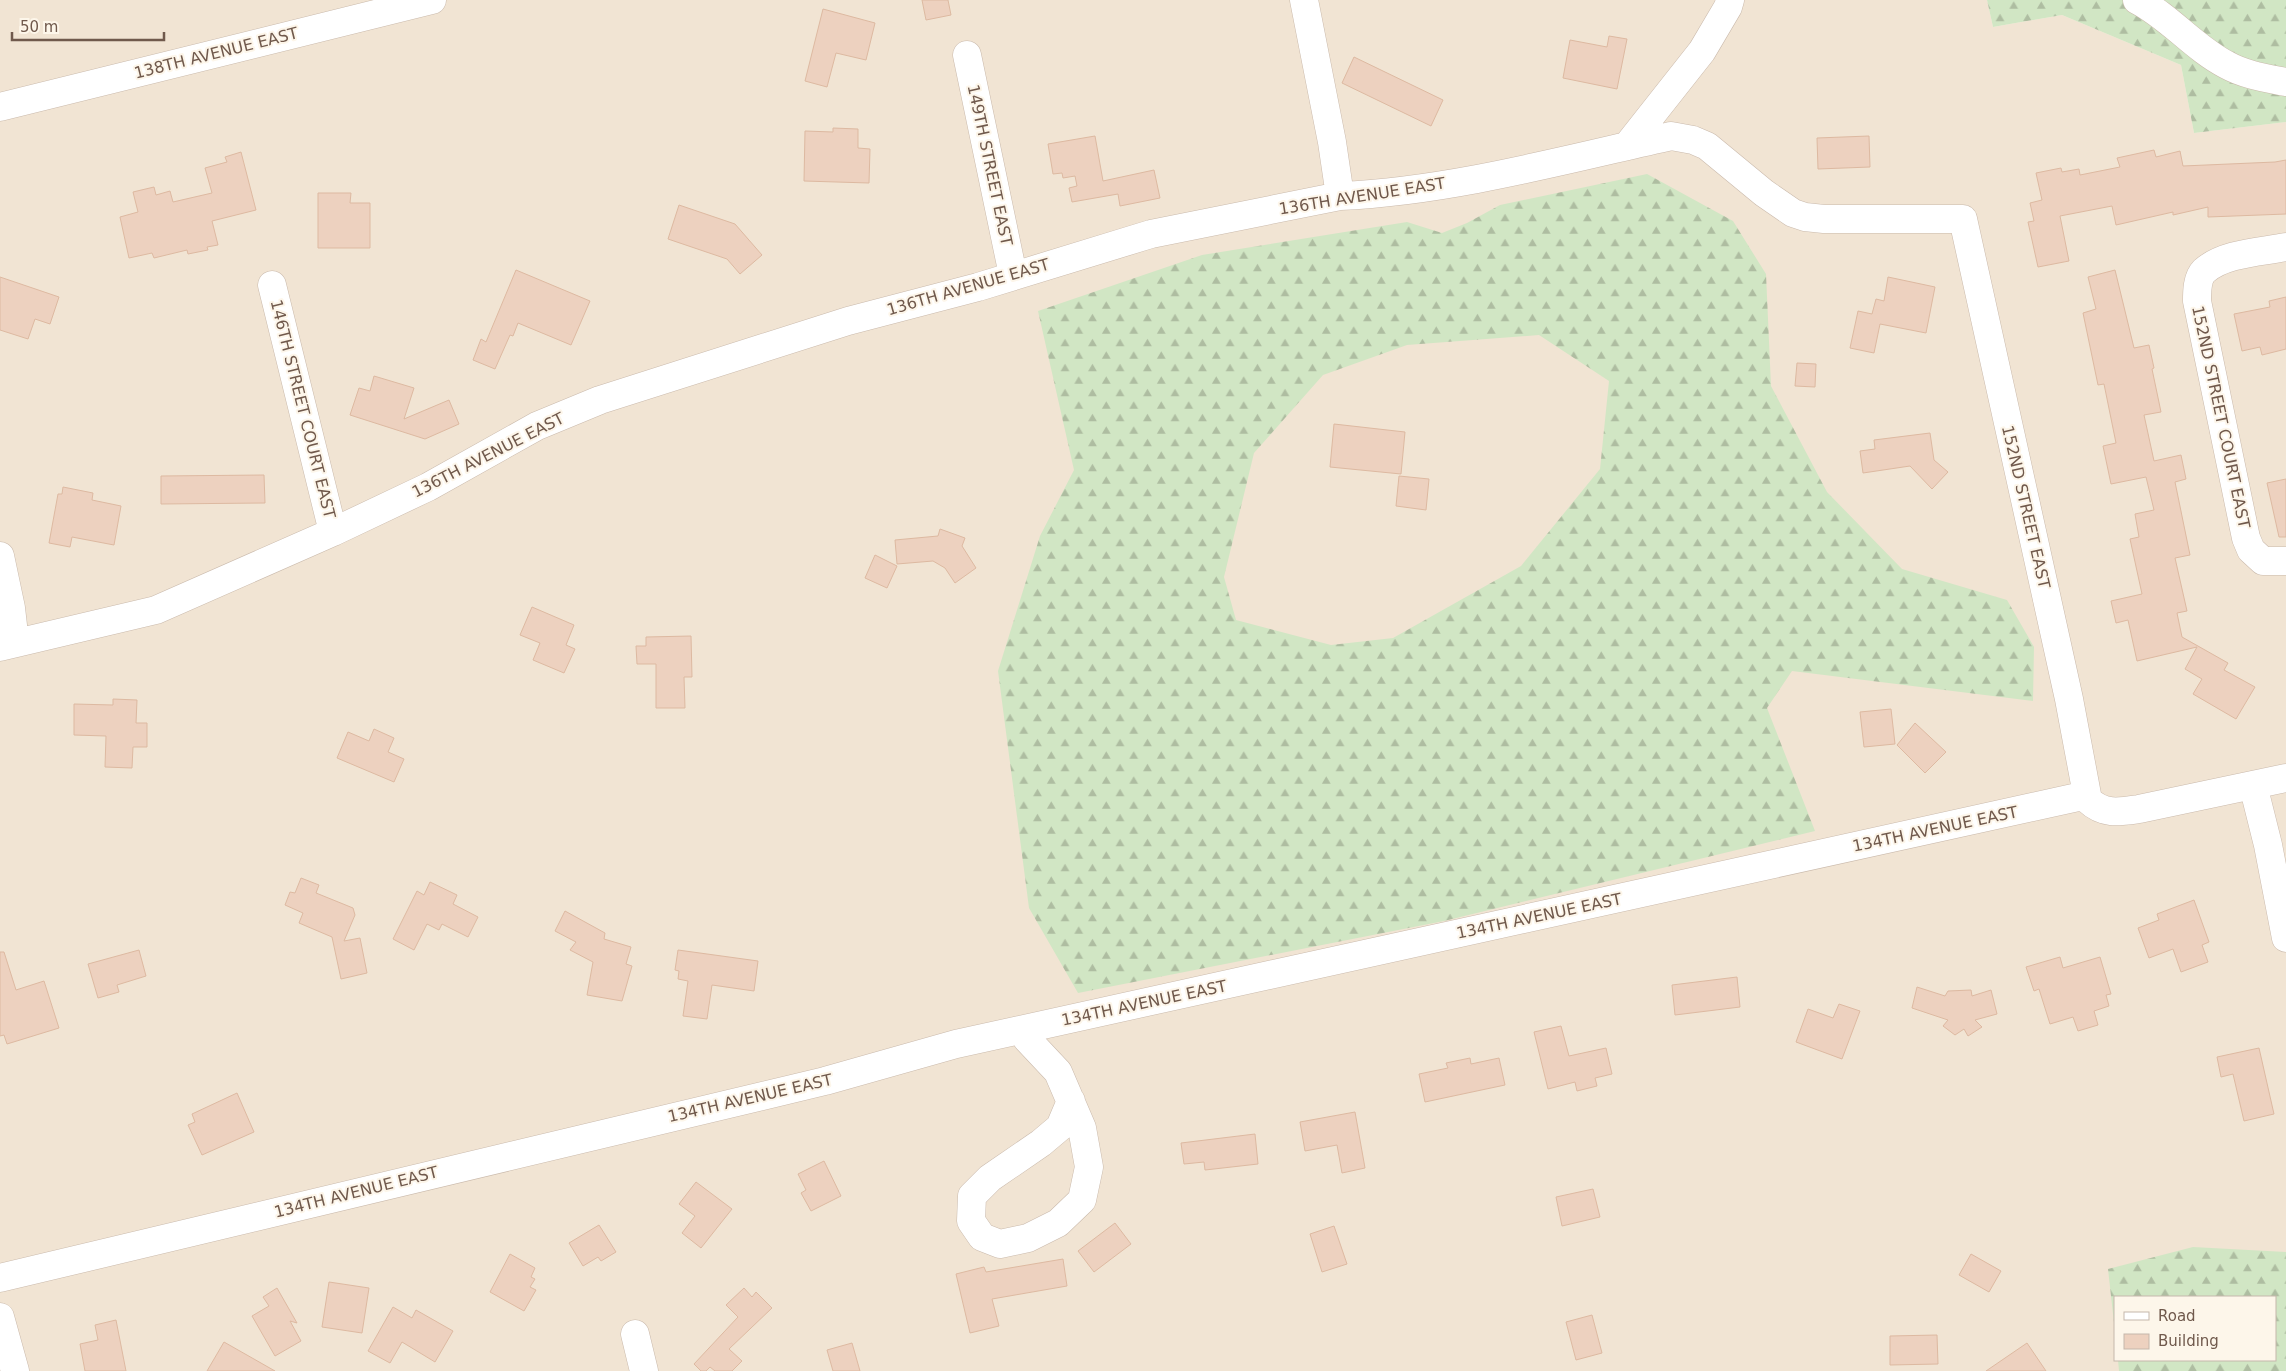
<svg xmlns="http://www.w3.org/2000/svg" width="2286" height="1371" viewBox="0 0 2286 1371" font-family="'DejaVu Sans',sans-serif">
<defs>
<pattern id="forest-firs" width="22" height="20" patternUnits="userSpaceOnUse" patternTransform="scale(1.25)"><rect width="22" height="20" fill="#d1e6c4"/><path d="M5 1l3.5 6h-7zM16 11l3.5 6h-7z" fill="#aebda1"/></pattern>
</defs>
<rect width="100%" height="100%" fill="#faf2e4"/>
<path fill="#f1e4d3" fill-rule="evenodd" d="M0 0H1987L1993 27 2062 15 2181 65 2194 133 2286 122V1371H0ZM2115 1297H2275V1360H2115Z"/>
<path fill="url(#forest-firs)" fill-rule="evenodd" d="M1987 0H2286V122L2194 133 2181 65 2062 15 1993 27Z
M1647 174 1733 221 1766 274 1771 386 1827 492 1902 569 2007 600 2034 647 2033 701 1792 671 1767 708 1815 831 1444 921 1078 993 1029 908 998 671 1040 536 1074 470 1038 311 1202 255 1407 222 1442 233 1467 223 1500 205ZM1539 335 1609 381 1600 469 1521 566 1393 638 1331 645 1236 620 1224 577 1254 453 1323 375 1407 345Z
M2193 1247 2286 1252V1371H2119L2118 1360H2275V1297H2115V1332L2108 1269Z"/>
<path fill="#edd1bf" stroke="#ddb9a1" d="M922 0H948L951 15 926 20Z
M823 9 875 23 866 60 836 53 827 87 805 81Z
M1609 36 1627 39 1617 89 1563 78 1570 40 1607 47Z
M1354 57 1443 100 1431 126 1342 83Z
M833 128 858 129V148L870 149 869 183 804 181 805 131 833 132Z
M1095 136 1103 181 1154 170 1160 198 1120 206 1118 194 1072 202 1069 188 1077 186 1075 176 1063 178 1062 173 1053 174 1048 144Z
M1869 136 1870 167 1818 169 1817 138Z
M2154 150 2156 157 2180 151 2183 166 2275 162 2286 160V214L2208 217V207L2173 215V212L2116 225 2112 206 2060 216 2069 261 2038 267 2028 222 2034 221 2030 203 2042 200 2036 173 2061 168 2062 172 2079 169 2080 175 2120 167 2117 158Z
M241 152 256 210 212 221 218 245 207 247 208 250 188 254 187 250 154 258 152 253 129 258 120 217 138 212 133 192 154 187 156 195 170 191 173 202 212 193 205 168 227 162 225 157Z
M318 193H351L350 203H370V248H318Z
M679 205 735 224 762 255 740 274 727 259 668 239Z
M516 270 590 301 571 345 518 323 513 336 510 335 495 369 473 360 481 339 486 342Z
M2115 270 2134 348 2149 345 2154 368 2152 369 2161 412 2144 415 2154 461 2181 455 2186 479 2175 482 2190 555 2175 558 2187 611 2177 613 2182 637 2228 663 2224 670 2255 687 2236 719 2193 694 2202 679 2185 669 2197 647 2137 661 2128 620 2116 623 2111 601 2142 594 2130 539 2139 537 2135 514 2154 510 2146 477 2111 484 2103 446 2116 443 2104 384 2098 385 2083 313 2096 309 2088 277Z
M0 277 59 297 50 324 35 319 28 339 0 330Z
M1888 277 1935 287 1926 333 1880 324 1874 353 1850 348 1858 311 1872 314 1876 299 1884 301Z
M2286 297V349L2262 355 2260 347 2242 351 2234 314 2270 307 2269 301Z
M1797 363 1816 364 1815 387 1795 386Z
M374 376 414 388 404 419 449 400 459 424 425 439 350 415 359 388 370 391Z
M1334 424 1405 432 1401 474 1330 467Z
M1930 433 1934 460 1948 472 1932 489 1910 466 1863 473 1860 451 1875 449 1874 440Z
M264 475 265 503 161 504V476Z
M1399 476 1429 479 1426 510 1396 506Z
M2286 479V537H2279L2267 483Z
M63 487 93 493 92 500 121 506 114 545 72 537 70 547 49 543 58 494H62Z
M940 529 965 538 962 546 976 568 955 583 945 568 933 561 897 564 895 540 938 536Z
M875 555 897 566 887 588 865 578Z
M532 607 574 625 566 645 575 649 564 673 533 660 540 643 520 635Z
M691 636 692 677H684L685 708H656V664H637L636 646H646V637Z
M113 699 137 700 136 723H147V747H133L132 768 105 767 106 736 74 735V704L113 705Z
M1891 709 1895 744 1864 747 1860 712Z
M1915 723 1946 752 1925 773 1897 745Z
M374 729 394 738 388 752 404 759 394 782 337 758 348 732 369 741Z
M301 878 319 885 316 893 353 908 355 915 344 941 360 938 367 973 341 979 332 937 299 923 303 913 285 905 290 892 295 893Z
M430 882 457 895 453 904 478 917 468 937 442 924 439 930 427 924 414 950 393 939 417 891 424 895Z
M2194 900 2209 942 2202 945 2208 962 2181 972 2173 949 2149 958 2138 928 2159 920 2157 914Z
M565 911 605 933 604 939 631 947 626 964 632 966 622 1001 587 995 593 962 570 950 576 942 555 931Z
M139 950 146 976 117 985 119 992 98 998 88 964Z
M678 950 758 961 754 991 712 985 707 1019 683 1016 688 981 678 979 679 971 675 970Z
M0 952H4L16 990 44 981 59 1028 7 1044 4 1035 0 1036Z
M2060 957 2063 968 2100 957 2111 994 2106 995 2109 1006 2094 1011 2098 1025 2078 1031 2073 1017 2050 1024 2039 989 2034 991 2026 967Z
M1737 977 1740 1007 1675 1015 1672 985Z
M1917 987 1945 996 1948 991 1971 990 1972 996 1991 990 1997 1014 1975 1020 1982 1027 1968 1036 1964 1029 1955 1035 1943 1026 1948 1020 1912 1008Z
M1839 1004 1860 1011 1842 1059 1796 1042 1808 1009 1833 1018Z
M1561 1026 1569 1056 1606 1048 1612 1074 1595 1078 1597 1086 1577 1091 1575 1082 1548 1089 1534 1032Z
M2259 1048 2274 1114 2244 1121 2233 1074 2221 1077 2217 1057Z
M1470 1058 1471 1064 1499 1058 1505 1085 1425 1102 1419 1074 1448 1068 1446 1063Z
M237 1093 254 1132 202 1155 188 1125 195 1122 192 1114Z
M1355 1112 1365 1168 1342 1173 1337 1145 1305 1151 1300 1122Z
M1255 1134 1258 1164 1205 1170 1204 1162 1184 1164 1181 1143Z
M824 1161 841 1196 811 1211 801 1193 806 1190 798 1174Z
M696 1182 732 1209 701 1248 682 1233 695 1216 679 1204Z
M1593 1189 1600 1217 1562 1226 1556 1197Z
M1115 1223 1131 1244 1094 1272 1078 1251Z
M599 1225 616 1252 601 1261 598 1257 583 1266 569 1243Z
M1334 1226 1347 1264 1322 1272 1310 1234Z
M510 1254 535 1268 531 1277 535 1279 530 1287 536 1290 524 1311 490 1292Z
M1971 1254 2001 1271 1989 1292 1959 1275Z
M1063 1259 1067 1286 992 1299 999 1326 970 1333 956 1274 984 1267 986 1272Z
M329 1282 369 1288 362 1333 322 1327Z
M277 1288 297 1323 290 1321 301 1341 275 1356 252 1316 269 1306 263 1297Z
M744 1288 752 1297 756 1292 772 1308 729 1349 742 1361 732 1371H715L710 1367 706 1371H701L694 1364 738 1317 726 1305Z
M393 1307 412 1318 416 1310 453 1331 435 1362 402 1342 390 1363 368 1351Z
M1592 1315 1602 1353 1576 1360 1566 1322Z
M116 1320 126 1371H85L80 1344 98 1340 95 1325Z
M1937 1335 1938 1364 1890 1365V1336Z
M224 1342 275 1371H207Z
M852 1343 860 1371H833L827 1350Z
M2027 1343 2046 1371H1986Z"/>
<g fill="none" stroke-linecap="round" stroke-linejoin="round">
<g stroke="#cabaac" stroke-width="29">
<path id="minor" d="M1304 0 1332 142 1340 196
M2137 0C2170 17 2194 48 2227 65 2245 75 2266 78 2286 82
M967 55 1013 275
M0 107 432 0
M1627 146 1702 51 1728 7 1730 0
M2286 247C2261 252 2224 253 2204 271 2197 278 2197 292 2197 301L2246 538 2251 550 2263 561H2286
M272 285 333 532
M0 556 11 608 15 643
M0 647 156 610 333 532 428 487 537 426 600 400 848 321 978 287 1151 234 1340 196C1450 191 1564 160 1671 136L1693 140 1707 146 1764 193 1793 213 1805 217 1824 219H1963L2069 699 2088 800C2104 815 2119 812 2139 809L2286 778
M2253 785 2268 845 2286 938
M1022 1030 1027 1039 1058 1072 1082 1128 1089 1167 1082 1200 1058 1223 1028 1238 1000 1244 982 1237 971 1221 972 1196 990 1178 1041 1143 1060 1127 1071 1101
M0 1278 825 1081 956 1044 2087 795
M0 1317 15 1371
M635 1334 644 1371"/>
</g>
<use href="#minor" stroke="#fff" stroke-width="28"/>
</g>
<g text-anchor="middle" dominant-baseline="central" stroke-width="4" stroke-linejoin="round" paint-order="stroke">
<g font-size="16" fill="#70594c" stroke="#fdf6ea">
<text transform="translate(216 53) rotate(-14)">138TH AVENUE EAST</text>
<text transform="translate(990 165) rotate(78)">149TH STREET EAST</text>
<text transform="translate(1362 196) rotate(-9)">136TH AVENUE EAST</text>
<text transform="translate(968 287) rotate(-16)">136TH AVENUE EAST</text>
<text transform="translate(303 409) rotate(76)">146TH STREET COURT EAST</text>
<text transform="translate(2221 417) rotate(78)">152ND STREET COURT EAST</text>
<text transform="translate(488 455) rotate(-27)">136TH AVENUE EAST</text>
<text transform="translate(2026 507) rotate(77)">152ND STREET EAST</text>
<text transform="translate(1935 829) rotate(-12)">134TH AVENUE EAST</text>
<text transform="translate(1539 916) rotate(-12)">134TH AVENUE EAST</text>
<text transform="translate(1144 1003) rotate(-12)">134TH AVENUE EAST</text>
<text transform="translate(750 1098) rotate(-13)">134TH AVENUE EAST</text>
<text transform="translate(356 1192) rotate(-14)">134TH AVENUE EAST</text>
</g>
</g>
<rect x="2114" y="1296" width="162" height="65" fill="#fdf6ea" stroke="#c5b7ab"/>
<rect x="2124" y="1312" width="25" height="8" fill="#ffffff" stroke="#c5b7ab"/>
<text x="2158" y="1321" font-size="15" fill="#70594c">Road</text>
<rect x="2124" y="1334" width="25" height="15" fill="#edd1bf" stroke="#c5b7ab"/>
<text x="2158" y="1346" font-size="15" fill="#70594c">Building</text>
<path d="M12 32v8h152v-8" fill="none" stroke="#70594c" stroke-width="2.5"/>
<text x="20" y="32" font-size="15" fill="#70594c" stroke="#fdf6ea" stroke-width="4" paint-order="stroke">50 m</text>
</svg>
